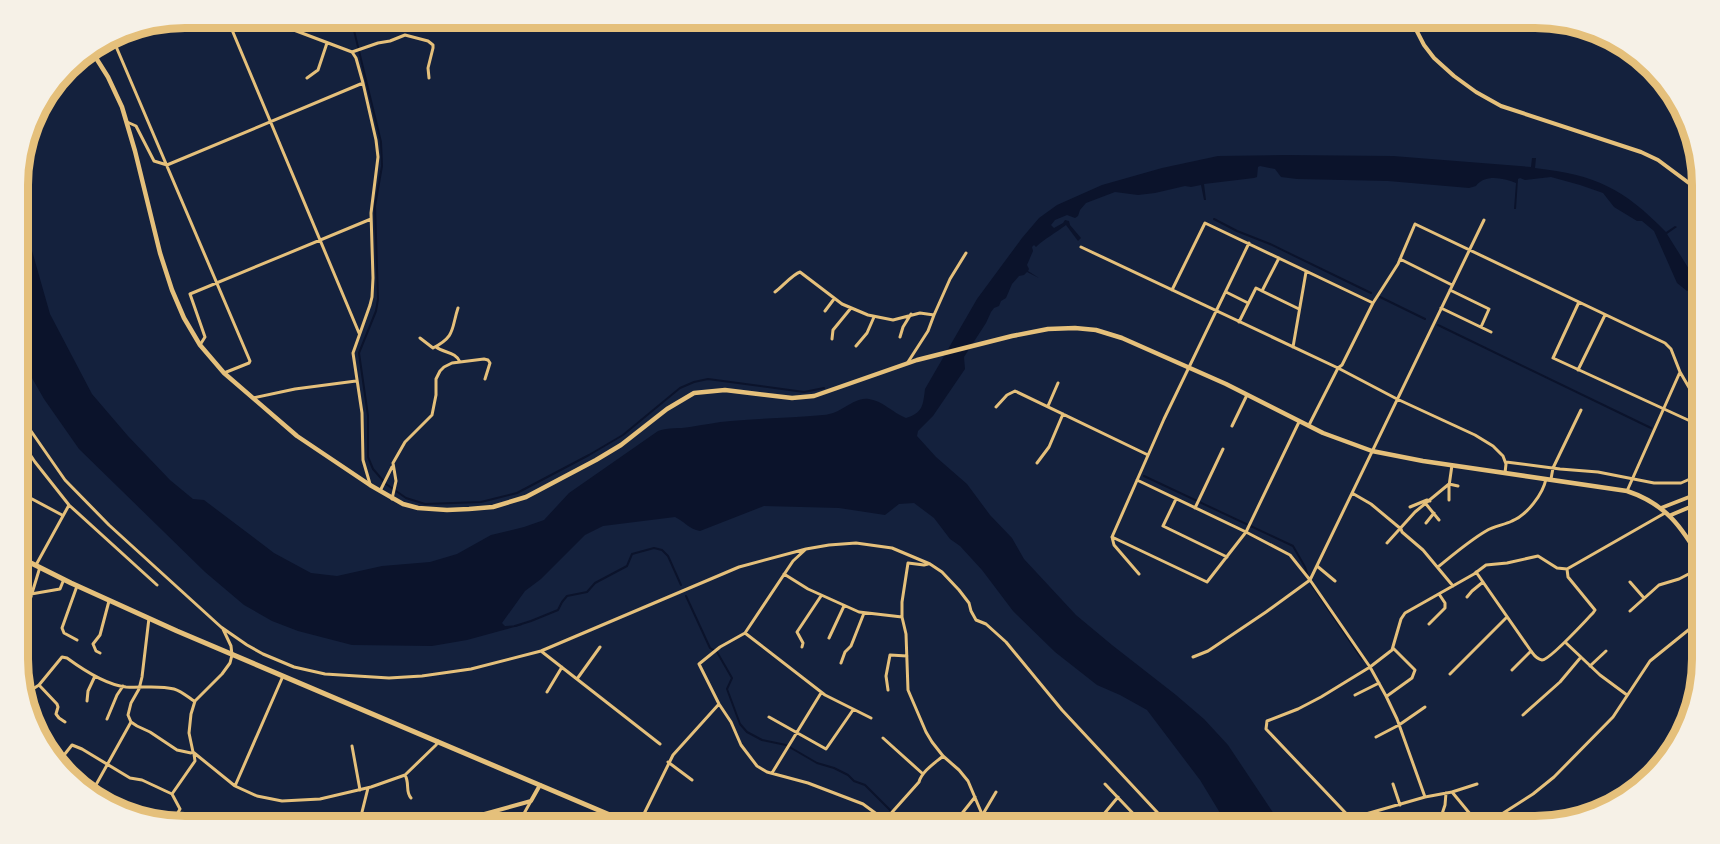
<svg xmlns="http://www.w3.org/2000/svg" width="1720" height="844" viewBox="0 0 1720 844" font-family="'Archivo Narrow',sans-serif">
<rect width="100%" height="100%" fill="#14213d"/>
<path fill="#0b132b" d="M1285 155 1393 156 1531 167 1532 158H1536L1535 168C1596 175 1623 188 1666 232L1675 226 1677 227 1667 234 1694 277 1701 311V351L1694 330 1695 314 1691 289 1687 291 1677 283 1654 231 1642 221H1637L1614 207 1603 193 1580 185 1551 177 1525 180 1520 178 1518 179 1516 209H1514L1516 183C1503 178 1485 174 1476 186L1469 188 1388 181 1297 179 1281 177 1275 169 1260 166 1258 167 1257 177 1254 178 1204 184 1206 200H1204L1201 185 1191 187 1185 186 1155 193 1138 195 1115 192 1086 203 1080 210 1078 216 1075 218 1067 215 1055 220 1051 225 1054 228 1063 223 1065 220 1069 221 1070 225 1081 238 1078 241 1066 225C1056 233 1045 238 1036 247L1034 245 1032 247 1033 251 1027 265 1029 269 1028 271 1039 278 1027 272 1024 275 1019 276 1012 284 1006 298 1001 301 999 306 994 308 991 312 986 323 964 357 965 369 933 416 918 431 917 436 936 457 967 484 990 515 1012 538 1024 559 1076 615 1112 645 1176 695 1204 719 1228 745 1282 826H1228L1200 780 1147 710 1120 695 1097 685 1055 652 1013 611 982 570 960 546 950 539 934 518 914 503 899 504 885 515 839 508 764 506 700 531C689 529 685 522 675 517L603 526 585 535 541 579 525 591 502 623 505 626 522 625 467 640 432 646 352 645 298 631 272 621 244 605 205 572 79 449 44 399 28 371 19 350V173L25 226 50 314 92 394 128 436 170 480 193 499 204 500 274 553 311 573 337 576 382 566 430 562 457 554 491 535 524 527 544 520 569 493 658 431C669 427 679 429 690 427 703 425 717 422 731 421 761 418 792 418 823 415 842 414 854 396 869 399 883 401 893 413 906 418 923 413 923 405 925 389L977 299 1022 238 1039 218 1057 205 1102 185 1162 168 1218 156Z"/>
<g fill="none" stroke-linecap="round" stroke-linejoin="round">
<path stroke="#0b132b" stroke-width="2" d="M351 18 381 142 382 166 375 206 378 299 376 311 359 353 368 416V457L373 469 386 484 406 498 425 504 481 502 517 493 589 455 623 435 680 388 694 382 708 379 804 392 824 388
M1214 219 1237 231 1270 244 1371 293
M1380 297 1425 319
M1438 325 1651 428
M1144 476 1293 546 1305 567 1308 576
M1311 584 1362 659
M686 596 710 648 717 652 732 678 727 689 740 724 747 732 762 740 786 745 817 763 834 768 848 775 854 781 865 785 902 822 910 826
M515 626 531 621 558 610 562 602 567 596 587 592 595 583 627 566 632 554 654 548 662 550 668 556 681 585"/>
<path stroke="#e5c07b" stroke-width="3" d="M227 18 359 333
M262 18 352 52 356 58 363 83 376 140 378 157 371 213 373 278 372 297 370 305 353 353 362 413 363 460 370 484
M112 37 250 361 249 363 224 373
M352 52 378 43 390 41 405 35 428 41 433 45V48L428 68 429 78
M307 78 318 70 327 43
M127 122 136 126 154 161 167 165 363 83
M1249 243 1164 419 1112 537 1207 582 1246 532 1299 422
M1081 247 1338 368 1397 399 1475 435 1493 446 1503 456 1506 464 1505 473
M1400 259 1452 285
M1172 290 1205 223 1373 303
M1450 290 1489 309 1481 327
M1262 291 1279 258
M775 292C782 287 793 274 800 272L842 304 868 315 893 320 920 313 934 315
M1226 292 1248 303
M1579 302 1553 358 1688 420
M1441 308 1491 332
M825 311 834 299
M1239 322 1256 288 1299 309
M900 337 903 327 911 314
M420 338 433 348C456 336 451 329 458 308
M832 339 833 330 851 308
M200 345 205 337 190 294 371 219
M856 346 867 333 874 317
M436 347C444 353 456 352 460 362
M1293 347 1306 272
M908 362 928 331 934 315 950 279 966 253
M1578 370 1605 315
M253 398 295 389 356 381
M1048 406 1058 383
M996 407 1007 395 1015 391 1148 455
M19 410 24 421 65 480 109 525 221 627 247 645 263 654 294 667 325 674 389 678 422 676 471 669 541 651 739 567 806 549 829 545 856 543 892 548 930 564 942 572 959 590 969 603 971 611 976 620 986 624 1006 642 1062 710 1170 826
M1309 425 1338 368 1342 365 1373 303 1398 264 1415 224 1665 343 1671 349 1680 372 1701 408
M1232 426 1247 395
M19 438 35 462 69 505 157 585
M1506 462 1560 469 1598 472 1654 483H1681L1701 474
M1037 463 1049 447 1063 414
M1551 479 1553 468 1581 410
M1137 480 1246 532 1290 555 1310 580 1370 667 1386 696 1397 719 1425 797
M380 491 392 467
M1627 491 1680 372
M19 492 62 515
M1352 493 1371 504 1401 529 1402 532 1423 550 1453 586
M392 499 396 481 393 463 405 442 432 415 436 395V379L440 371 444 367 452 363 484 359 488 360 490 363 485 379
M1176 499 1163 526 1227 557
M1449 500V486L1452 465
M1426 504 1439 520
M1410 507 1427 500 1430 501
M1195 508 1223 449
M1426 523 1434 513
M1696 525 1702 528
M1112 537 1114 545 1139 574
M1387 543 1415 512 1449 484 1458 486
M928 564 924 565 908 563 902 602V617L906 634 908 690 926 732 932 742 943 756 959 770 968 781 987 826
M36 565 69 505
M1317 566 1335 581
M1438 567C1454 554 1469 541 1486 531 1494 526 1504 525 1512 521 1527 515 1543 494 1546 479
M1476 572 1531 651C1534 655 1536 659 1542 660 1550 660 1585 621 1593 613L1595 610 1568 577 1567 569
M784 574 808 589 859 612 902 617
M1630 582 1644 598
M19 592 31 594 60 589 64 579
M1467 597 1472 591 1483 582
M1630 611 1659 585 1679 579 1702 567
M149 618 142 677 139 689 131 703 128 715 131 722 137 726 150 732 177 750 191 753 193 752 189 733 191 714 195 701 222 674 230 663 232 655 231 646 223 629
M1429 624 1445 608V603L1439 594
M19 625 26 613 40 567
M745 633 825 695 871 718
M829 638 844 606
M77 640 64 633 62 628 77 586
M1565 642 1600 675 1627 695
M802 647 803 643 797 632 821 596
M541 651 660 744
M100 653 96 651 93 644 100 635 109 601
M1193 657 1208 651 1266 612 1310 580 1484 220
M841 663 845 652 851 646 864 613
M1590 666 1606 651
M1512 670 1531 651
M1450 674 1507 617
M577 679 600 647
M39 685 57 704 58 707 56 714 59 718 65 722
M888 690 886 676 890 655 907 656
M547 692 562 667
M25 694 39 685 62 657 67 658C82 669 107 685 126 687 142 688 159 685 174 689 181 691 188 697 194 701
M1355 695 1379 683
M1387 696 1412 678 1415 670 1393 648
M87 701 88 691 95 676
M719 704 731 722 741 745 757 766 767 772 808 783 863 804 893 826
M1523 715 1560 682 1581 657
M769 717 826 749 853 710
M107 719 117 695 123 686
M1376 737 1399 725 1425 707
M883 738 923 774
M352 746 360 790
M193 752 235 786 257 796 282 801 320 799 371 787 405 775 436 745 438 741
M668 762 692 780
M57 764 72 745 82 749 130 778 142 780 172 794
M772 773 821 693
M405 775C410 784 405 791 411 798
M1105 784 1145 826
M1393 784 1400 805
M235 786 283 676
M92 792 131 722
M1452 792 1477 784
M983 814 996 792
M1441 817 1445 805 1446 793
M1352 818 1425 797 1452 792 1480 826
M886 819 919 782C922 771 935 763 943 756
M360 820 368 788
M172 823 180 809 172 794 195 761 194 754
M517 826 531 801
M638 826 673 755 719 704 699 664 720 647 745 633 793 561 806 549
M823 826 827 820
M952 826 975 797
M1094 826 1118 797
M1358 826 1266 729 1267 721 1298 709 1321 697 1370 667 1392 650 1401 619 1405 613 1474 574 1486 565 1507 563 1538 556 1557 568 1567 569 1665 513
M1483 826 1533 794 1554 777 1613 717 1650 661 1702 619"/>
<path stroke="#e5c07b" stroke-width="4" d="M1410 18 1424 45 1434 58 1454 76 1476 92 1501 106 1641 152 1658 160 1701 192
M1661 508 1702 492
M1671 515 1702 502
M441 826 531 801 540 785"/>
<path stroke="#e5c07b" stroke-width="4.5" d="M91 50 108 77 122 107 135 151 160 253 172 290 184 318 200 345 224 373 297 436 370 485 403 504 418 508 447 510 469 509 493 507 526 497 596 460 621 445 667 409 694 393 725 390 792 398 814 396 917 360 1012 336 1048 329 1075 328 1096 330 1122 338 1226 384 1323 433 1372 451 1423 461 1627 491C1666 504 1682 527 1702 562"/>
<path stroke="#e5c07b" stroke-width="5" d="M19 557 71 583 177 631 636 826"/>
</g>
<path d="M0 0H1720V844H0ZM185 28H1535A157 157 0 0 1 1692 185V659A157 157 0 0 1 1535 816H185A157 157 0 0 1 28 659V185A157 157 0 0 1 185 28Z" fill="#f6f1e7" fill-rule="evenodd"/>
<path fill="none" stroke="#e5c07b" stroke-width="8" d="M185 28H1535A157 157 0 0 1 1692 185V659A157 157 0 0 1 1535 816H185A157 157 0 0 1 28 659V185A157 157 0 0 1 185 28Z"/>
</svg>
